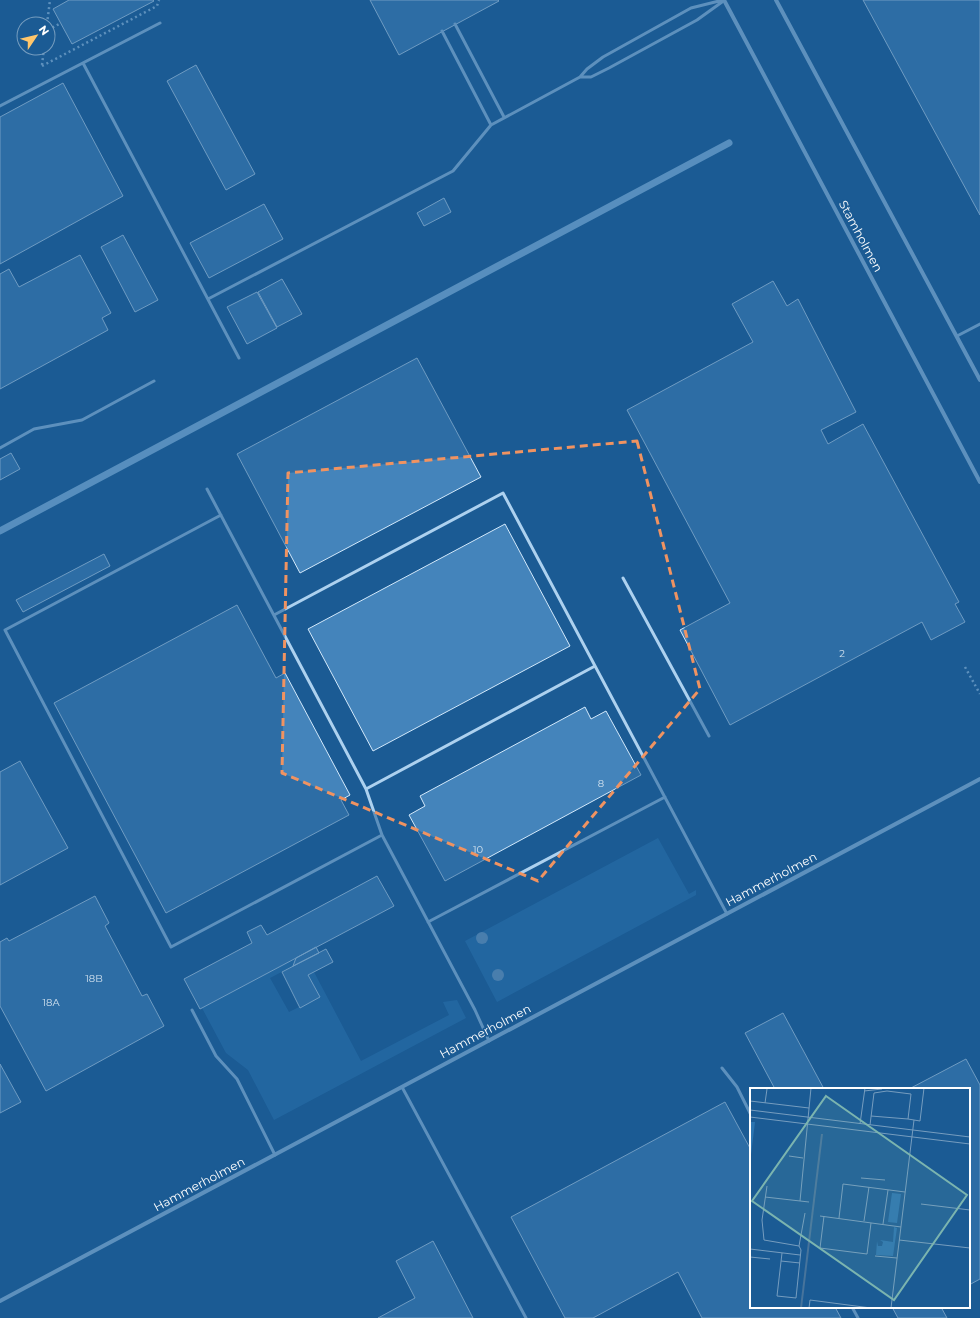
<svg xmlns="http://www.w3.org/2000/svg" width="980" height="1318" viewBox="0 0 980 1318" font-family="Montserrat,sans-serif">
<rect width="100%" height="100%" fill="#1b5b94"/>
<path fill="#2b74b0" d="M658 838 689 894 696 890V895L497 1002 465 941Z
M296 958 293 966 270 978 289 1012 319 997 308 975 314 972 361 1061 449 1015 443 1002 457 1000 466 1018 274 1120 248 1070 226 1053 202 1008Z"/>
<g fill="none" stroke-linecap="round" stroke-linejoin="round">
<path stroke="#a0cdf1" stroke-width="7" d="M0 531 729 143"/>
</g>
<path fill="#4484bb" stroke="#d3e9fb" d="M69 0H153L154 1 72 44 53 9Z
M370 0H498L499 1 399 55Z
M863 0H980V215Z
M196 65 255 174 226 190 167 81Z
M63 83 123 196 0 264V117Z
M444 198 451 212 424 226 417 213Z
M264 204 283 239 209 278 190 243Z
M123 235 158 300 135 312 101 247Z
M80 255 111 313 102 318 108 330 0 389V274L9 269 19 287Z
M282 279 302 314 277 327 258 292Z
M773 281 787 306 798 299 856 412 821 430 828 444 863 424 959 602 955 604 965 622 931 640 922 622 730 725 680 630 730 603 627 410 753 342 732 304Z
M257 292 277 328 247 344 227 307Z
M417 358 481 477 300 573 237 454Z
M11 453 20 469 0 480V459Z
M505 524 570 646 373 751 308 629Z
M104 554 110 566 23 612 16 600Z
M237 605 276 678 285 673 350 795 341 800 349 815 166 913 54 703Z
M585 707 591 719 606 711 641 775 445 881 409 815 425 806 420 796Z
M20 761 68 848 0 885V772Z
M377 876 394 906 200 1009 184 979 252 943 247 932 261 925 267 935Z
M95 896 109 923 105 926 142 996 147 994 164 1026 46 1091 0 1006V942L7 938 9 941Z
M316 947 319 953 293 966 296 958Z
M326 949 333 962 308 975 320 997 300 1008 282 972Z
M783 1013 824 1089H775L745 1033Z
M966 1059 980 1085V1279L969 1285V1089H909Z
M0 1064 21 1102 0 1113Z
M725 1102 751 1150V1307H835L841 1318H702L678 1272 593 1318H565L511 1217Z
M433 1241 473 1318H378L415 1298 396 1261Z
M892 1307H941L947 1318H898Z"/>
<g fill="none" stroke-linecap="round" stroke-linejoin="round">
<path stroke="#add1ef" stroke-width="2.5" stroke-dasharray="2 3" stroke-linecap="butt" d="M47 24 50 0
M48 30 61 23
M42 65 44 48
M42 66 157 6 159 0
M965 667 980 694"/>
<path stroke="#add1ef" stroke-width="3" d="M455 24 504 117
M442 31 491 125
M83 63 239 358
M580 77H591L609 68 697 20 722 2
M0 106 160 23
M208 299 453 171 491 125 580 77 587 69 603 57 691 8 723 0
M957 336 980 324
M0 448 34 429 82 420 154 381
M207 489 366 789 382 835 475 1010 489 1041
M221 515 5 630 171 947 382 835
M623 578 709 736
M274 615 503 493 727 914
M366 789 595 666
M428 922 665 797
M192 1010 216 1056 237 1079 275 1155
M722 1068 737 1087 751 1115
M402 1087 526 1318
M852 1307 858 1318"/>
<path stroke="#add1ef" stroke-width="4" d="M724 0 980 482
M776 0 980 380
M0 1301 980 779"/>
</g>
<g fill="#80a9cd">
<circle cx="482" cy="938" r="6"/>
<circle cx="498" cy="975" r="6"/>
</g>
<path d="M0 0H980V1318H0ZM637 441 700 689 538 881 282 773 288 473Z" fill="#1b5b94" fill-opacity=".55" fill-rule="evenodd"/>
<path fill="none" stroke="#f09361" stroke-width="3" stroke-dasharray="8 5" stroke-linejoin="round" d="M637 441 700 689 538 881 282 773 288 473Z"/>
<g text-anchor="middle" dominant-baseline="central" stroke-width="3.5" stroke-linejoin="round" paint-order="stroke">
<g font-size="10" fill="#d0e0ee">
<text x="842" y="653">2</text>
<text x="601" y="783">8</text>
<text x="478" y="849">10</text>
<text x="94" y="978">18B</text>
<text x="51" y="1002">18A</text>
</g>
<g font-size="12" fill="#fff" stroke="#1b5b94">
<text transform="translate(861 236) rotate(62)">Stamholmen</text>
<text transform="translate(771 879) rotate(-28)">Hammerholmen</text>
<text transform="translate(485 1031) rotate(-28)">Hammerholmen</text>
<text transform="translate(199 1184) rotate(-28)">Hammerholmen</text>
</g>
</g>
<g transform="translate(750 1088)">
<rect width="220" height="220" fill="#1b5b94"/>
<path d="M0 34H5L0 75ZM142 105 151 106 147 135 138 134ZM144 139 147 140 143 168 126 167 127 153 128 158H132L133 154 130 152 143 154Z" fill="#2b74b0"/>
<path fill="none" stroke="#47749c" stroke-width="2" d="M51 220 72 46"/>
<path fill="none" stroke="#769dbf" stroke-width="1" d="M114 3 132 1M0 13 59 20M15 15 17 1M0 22 220 49M121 28 158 31M0 29 220 56M110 36 115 0M120 37 124 5 137 3 161 6 158 31 170 33 174 0M39 68 53 70M111 90 135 92M17 98 12 132 14 152 49 158 55 125M15 109 59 114M50 113 61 0M171 116 220 122M70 128 151 139M74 128 70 160 117 166 121 135M89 130 93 96 155 104M114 133 119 99M133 136 138 102M149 152 220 160M0 161 50 167M32 165 27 208 46 210 51 162 49 158M125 168 147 170M0 169 20 171M31 173 50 175M59 220 60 212 121 220M141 220 164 32"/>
<path fill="#7bb4af" fill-opacity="0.15" stroke="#7bb4af" stroke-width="2" d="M76 8 217 107 144 212 2 113Z"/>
<rect width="220" height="220" fill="none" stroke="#fff" stroke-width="2"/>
</g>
<g transform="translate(36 36) rotate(55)"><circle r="19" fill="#1b5b94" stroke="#769dbf"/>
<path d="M0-3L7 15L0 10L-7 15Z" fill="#ffc66b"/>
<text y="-6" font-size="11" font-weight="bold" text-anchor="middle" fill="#ffffff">N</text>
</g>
</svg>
